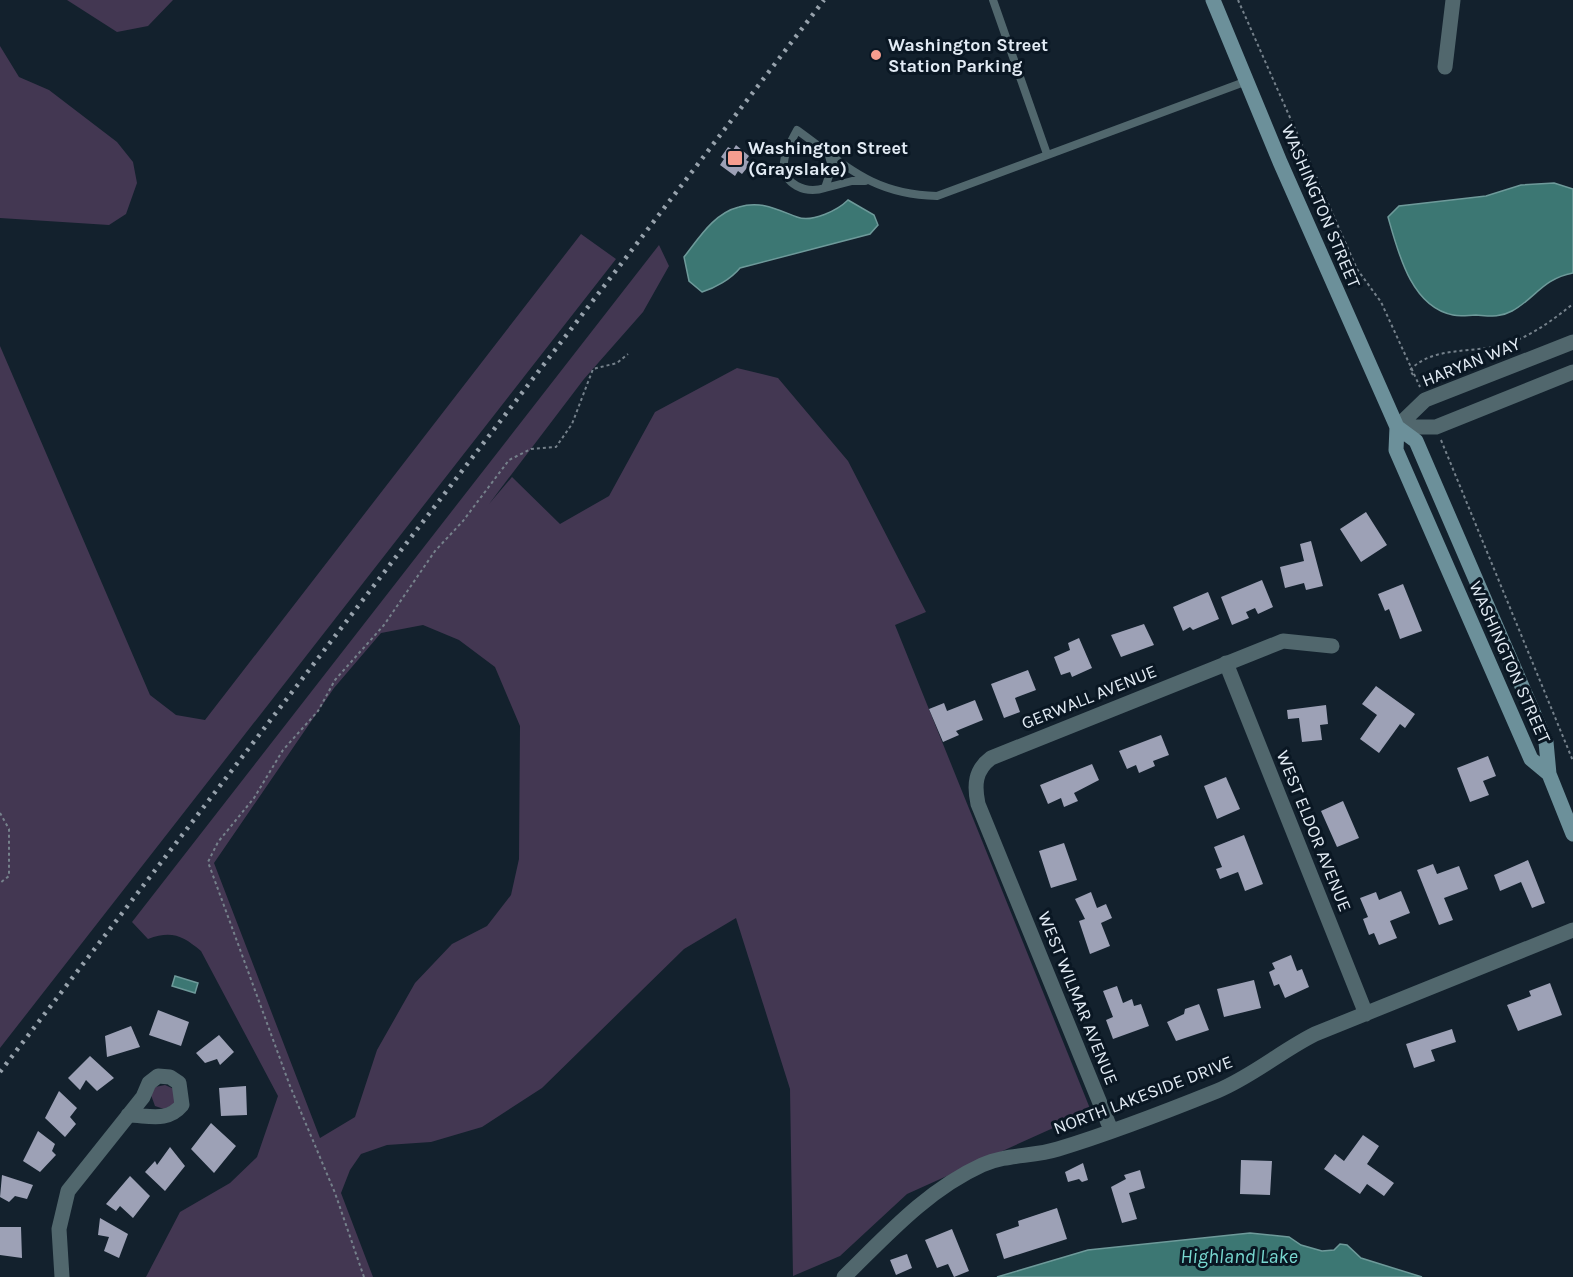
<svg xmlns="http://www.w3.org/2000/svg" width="1573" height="1277" viewBox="0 0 1573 1277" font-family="Karla,sans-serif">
<rect width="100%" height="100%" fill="#13212d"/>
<path fill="#433752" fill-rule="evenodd" d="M67 0H173L148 26 117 32Z
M0 46 19 77 49 90 117 142 133 162 137 183 126 214 109 225 0 218Z
M581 234 616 259 0 1048V346L150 695 176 715 205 720Z
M659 245 669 266 643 312 584 379 489 504 512 477 560 524 609 496 655 412 737 368 778 378 848 461 926 612 895 625 1091 1111 907 1194 840 1256 793 1276 790 1089 736 918 684 949 542 1088 482 1127 431 1142 387 1145 361 1154 350 1170 341 1193 373 1277H146L180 1212 230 1183 257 1157 278 1096 201 951C183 936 172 930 148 939L132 922ZM423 625 459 640 495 667 520 726 519 859 511 895 487 926 452 944 415 983 377 1050 355 1117 320 1138 214 863 334 688 381 633Z
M165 1085 174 1089 178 1103 164 1109 155 1106 151 1095 155 1087Z"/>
<path fill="#3c7773" stroke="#6e9a9a" stroke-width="1.5" d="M1554 183 1573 189V273C1542 279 1536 298 1512 311 1499 318 1490 316 1476 315 1469 315 1461 317 1453 315 1411 307 1398 252 1388 217L1399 206 1486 196 1521 185Z
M848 200 874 215 878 225 870 234 740 268C731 279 715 288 702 292L689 281 684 257C699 238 714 213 739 207 761 200 778 210 797 217 812 223 838 210 848 200Z
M175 976 198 983 195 993 172 986Z
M1250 1233 1289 1237 1301 1245 1322 1251 1334 1250 1340 1244 1347 1245 1361 1258 1422 1277H997L1088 1250Z"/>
<path fill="#9da1b6" d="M736 145 749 156 746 160 751 163 742 174 738 171 735 176 720 165 724 159 721 157 728 147 733 150Z
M1366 512 1387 545 1361 562 1340 529Z
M1311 541 1323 586 1306 590 1304 583 1285 588 1280 567 1304 561 1300 544Z
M1262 580 1273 607 1258 614 1255 608 1246 612 1249 618 1232 625 1221 597Z
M1403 584 1422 631 1400 639 1389 609 1385 611 1378 594Z
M1208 592 1219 619 1193 630 1190 627 1183 631 1173 607Z
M1144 624 1154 645 1121 657 1111 635Z
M1079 638 1092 668 1072 677 1070 672 1061 675 1054 657 1070 650 1068 643Z
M1028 670 1036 690 1015 698 1020 712 1004 718 991 684Z
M1376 686 1415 714 1405 728 1400 724 1379 753 1360 739 1377 715 1362 704Z
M975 700 983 720 956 731 959 735 943 742 929 709 944 703 947 711Z
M1326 705 1328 724 1320 725 1322 740 1302 742 1299 718 1288 719 1287 710Z
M1161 735 1169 755 1153 761 1155 766 1139 773 1136 765 1127 769 1119 751Z
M1488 756 1496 776 1483 781 1489 795 1470 802 1457 768Z
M1092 764 1099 780 1074 793 1078 801 1064 807 1061 798 1048 804 1040 785Z
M1226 777 1240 809 1217 819 1204 786Z
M1343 801 1359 838 1337 847 1321 811Z
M1244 835 1263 884 1245 891 1238 872 1220 879 1216 869 1222 867 1214 847Z
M1064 843 1077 880 1051 888 1039 851Z
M1528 860 1545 903 1532 908 1521 882 1500 891 1494 875Z
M1433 864 1437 874 1459 866 1468 889 1444 898 1453 920 1439 925 1417 870Z
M1401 891 1410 913 1390 921 1397 938 1379 945 1374 933 1369 935 1363 919 1368 917 1360 898 1376 892 1379 900Z
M1091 892 1097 908 1106 904 1112 918 1101 923 1110 946 1090 954 1079 921 1085 919 1075 899Z
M1291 955 1297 971 1302 969 1309 987 1285 998 1279 984 1274 986 1269 972 1275 969 1272 963Z
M1254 980 1261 1008 1224 1017 1217 989Z
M1550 983 1562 1015 1518 1031 1507 1005 1531 996 1529 991Z
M1117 986 1123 1003 1132 999 1134 1006 1141 1004 1149 1026 1113 1039 1106 1020 1113 1017 1103 991Z
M1199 1004 1209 1030 1176 1041 1167 1022 1184 1014 1185 1009Z
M158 1010 189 1022 181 1046 149 1035Z
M131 1026 140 1047 107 1057 105 1036Z
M1452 1029 1456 1042 1431 1050 1435 1061 1414 1068 1406 1044Z
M219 1035 234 1052 220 1065 217 1059 205 1063 196 1053Z
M90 1056 114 1078 97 1091 86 1080 80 1090 68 1078Z
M246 1086 247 1115 221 1116 219 1088Z
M59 1091 77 1108 70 1117 76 1124 65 1137 45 1118Z
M211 1123 236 1146 214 1173 191 1149Z
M38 1131 55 1144 52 1151 56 1155 40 1172 23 1161Z
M1363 1135 1379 1146 1367 1164 1394 1183 1384 1196 1367 1184 1360 1194 1324 1169 1335 1154 1344 1161Z
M170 1147 185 1166 165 1191 145 1172 155 1161 157 1165Z
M1241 1160 1272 1161 1270 1195 1240 1194Z
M1083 1163 1088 1180 1082 1182 1079 1179 1068 1182 1065 1172Z
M1140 1170 1145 1188 1129 1193 1137 1219 1122 1223 1111 1187 1126 1179 1124 1175Z
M2 1175 33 1185 27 1199 15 1196 9 1202 0 1197Z
M130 1176 150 1196 133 1218 120 1206 116 1211 106 1204Z
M1057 1208 1067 1239 1004 1259 996 1234 1019 1226 1018 1221Z
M100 1218 128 1234 119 1258 104 1251 109 1237 98 1235Z
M0 1227H21L22 1258 0 1255Z
M952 1229 969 1271 954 1277 948 1264 937 1268 925 1240Z
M907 1254 912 1268 896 1275 890 1260Z"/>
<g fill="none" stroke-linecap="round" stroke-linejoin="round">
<path stroke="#75818b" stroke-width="2" stroke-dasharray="3 3" stroke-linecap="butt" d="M1238 0 1357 269 1381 302 1420 387
M1413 375 1410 370C1432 347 1468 353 1497 346 1527 340 1550 322 1573 304
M1441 440 1573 761
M0 813 9 829V876L0 883
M364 1277 335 1193 290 1086 208 862 218 842 254 798 283 750 318 711 335 680 384 625 435 551 463 521 509 460 531 449 556 447 572 424 593 369 617 363 628 354"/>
<path stroke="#51676d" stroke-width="8" d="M993 0 1047 154
M828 152 832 167 825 188C806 194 782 185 784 162 785 150 792 140 797 130 847 166 871 194 937 196L1247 81
M825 188 852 181H865"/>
<path stroke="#51676d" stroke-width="15" d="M1445 67 1453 0
M1397 427 1425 400 1573 342
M1397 427H1436L1573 372
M1226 663 1366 1014
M1111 1130 978 804C974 785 975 770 991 758L1283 641 1332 646
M62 1277 59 1229 68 1191 143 1097 149 1083 158 1076 170 1077 179 1083 182 1105C167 1123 148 1115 128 1115
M844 1277C886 1236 927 1190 982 1165 1006 1154 1033 1157 1058 1149 1111 1133 1165 1112 1217 1091 1253 1076 1281 1051 1315 1034L1573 930"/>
<path stroke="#6c909a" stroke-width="15" d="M1213 0 1280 162 1397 427 1396 450 1531 759 1549 774
M1397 427 1416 441 1546 742 1549 774 1573 834"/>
<path stroke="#97a2ac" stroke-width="4.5" stroke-dasharray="3 6" stroke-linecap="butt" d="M0 1072 824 0"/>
</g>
<g fill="#f59d8f" stroke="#0a1723" stroke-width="2">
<circle cx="876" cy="55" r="6"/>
<rect x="727" y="150" width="16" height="16" rx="3"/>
</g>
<g text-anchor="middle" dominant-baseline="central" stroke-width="6" stroke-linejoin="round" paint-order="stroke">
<g font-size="18" font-weight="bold" fill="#e2ebf4" stroke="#0a1723" text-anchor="start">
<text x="888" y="45">Washington Street<tspan x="888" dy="21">Station Parking</tspan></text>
<text x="748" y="148">Washington Street<tspan x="748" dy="21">(Grayslake)</tspan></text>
</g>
<g font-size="18" fill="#e2ebf4" stroke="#0a1723">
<text transform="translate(1321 206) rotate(67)">WASHINGTON STREET</text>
<text transform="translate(1471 362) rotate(-22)">HARYAN WAY</text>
<text transform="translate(1510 662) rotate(66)">WASHINGTON STREET</text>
<text transform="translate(1089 697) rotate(-22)">GERWALL AVENUE</text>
<text transform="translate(1314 831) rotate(68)">WEST ELDOR AVENUE</text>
<text transform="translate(1078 998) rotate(68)">WEST WILMAR AVENUE</text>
<text transform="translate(1143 1095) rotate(-21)">NORTH LAKESIDE DRIVE</text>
</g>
<g font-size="20" font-style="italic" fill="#78d9d1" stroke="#0a1723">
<text x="1239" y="1256">Highland Lake</text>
</g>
</g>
</svg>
